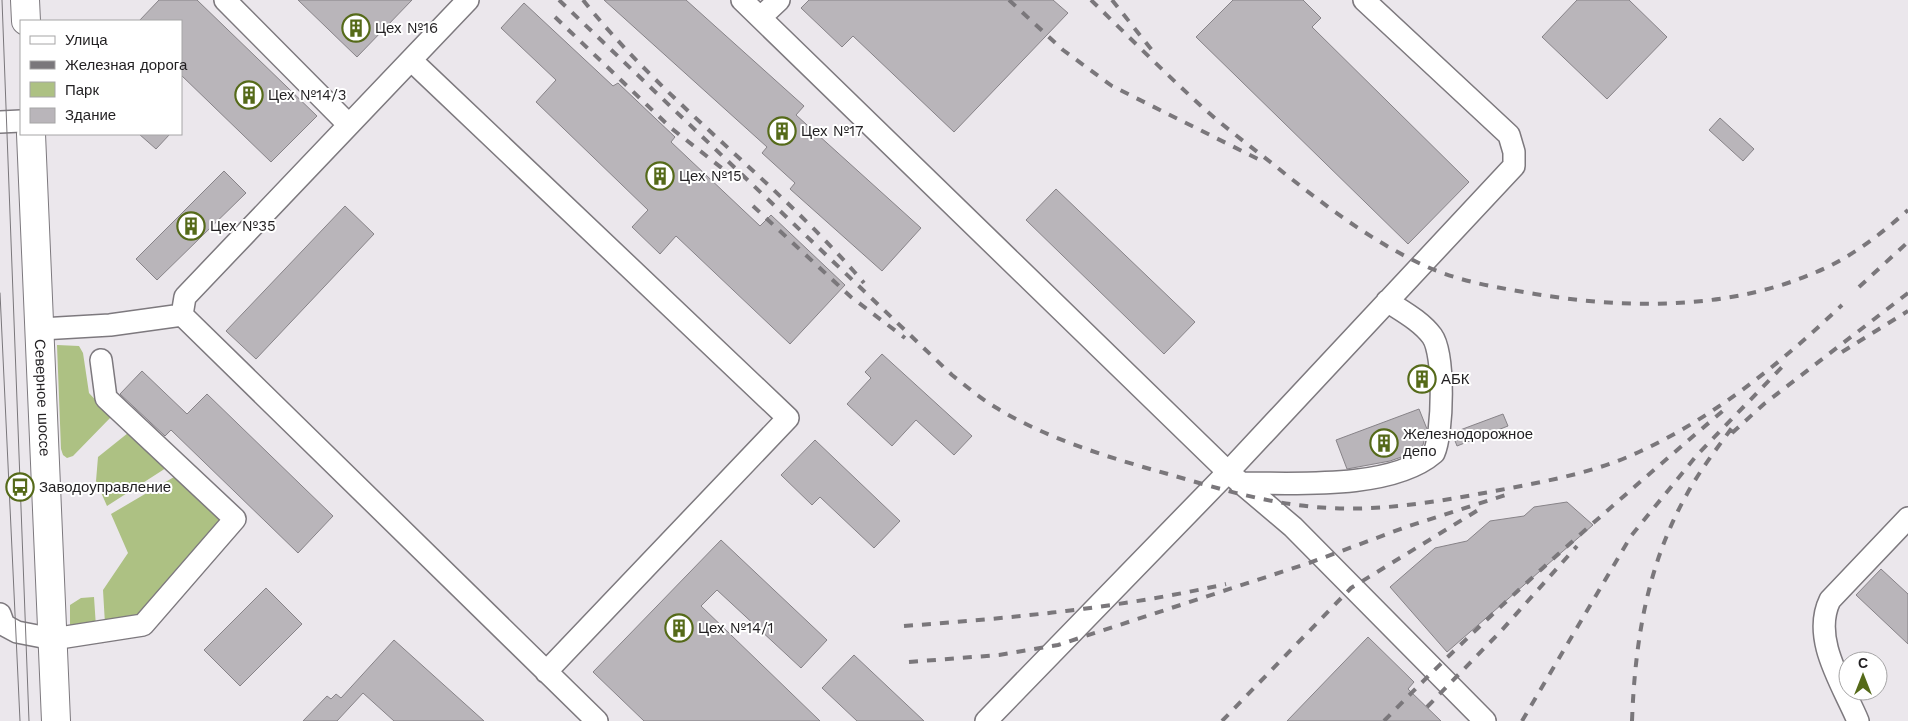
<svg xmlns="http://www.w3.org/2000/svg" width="1908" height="721" viewBox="0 0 1908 721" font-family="'Work Sans',sans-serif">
<rect width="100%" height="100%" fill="#ebe7ec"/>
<path fill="#adc183" d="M57 345 79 346 83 353 89 393 111 417 73 456 67 458 63 455 61 449Z
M128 433 166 468 107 506 96 481 98 457Z
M174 477 217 515 220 521 140 615 105 624 103 590 128 553 111 514Z
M94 597 96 627 73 629 70 625V605L81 598Z"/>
<path fill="#b9b5ba" stroke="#878388" d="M159 0H197L317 116 271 162 181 75V21H139Z
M298 0H412L357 57Z
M604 0H686L804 106 796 115 921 228 882 271 790 189 795 183 762 153 767 147Z
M809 0H1053L1068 13 954 132 853 36 842 47 801 8Z
M1233 0H1303L1321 18 1312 27 1469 182 1408 244 1196 37Z
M1577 0H1629L1667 37 1607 99 1542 37Z
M524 3 613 86 618 83 675 137 671 142 760 226 771 215 845 285 790 344 676 236 660 254 632 227 648 210 536 102 556 80 501 28Z
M1720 118 1754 149 1743 161 1709 130Z
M139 134H170L156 149Z
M224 171 246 193 157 280 136 259Z
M1056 189 1195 322 1164 354 1026 220Z
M345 206 374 234 256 359 226 331Z
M882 354 972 436 954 455 916 420 892 446 847 404 871 378 865 372Z
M1427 368 1428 383 1417 389 1411 376Z
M142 371 187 414 207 394 333 516 298 553 171 430 165 436 120 394Z
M1419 409 1427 429 1423 445 1410 454 1390 461 1347 469 1336 440Z
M1503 414 1508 426 1457 446 1452 433Z
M815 440 900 521 874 548 820 497 812 505 781 475Z
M1567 502 1593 525 1447 652 1390 587 1435 548 1467 541 1490 521 1524 516 1534 507Z
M721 540 827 640 801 668 717 590 701 606 820 721H644L593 672Z
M1881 569 1908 594V644L1856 595Z
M266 588 302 624 240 686 204 650Z
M1368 637 1414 682 1408 689 1441 721H1287Z
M394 640 484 721H394L363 693 337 721H303L327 696 331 699 336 694 341 698Z
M854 655 924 721H857L822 688Z"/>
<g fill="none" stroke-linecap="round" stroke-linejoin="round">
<g stroke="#7d797e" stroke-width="24">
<path id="minor" d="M225 0 348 124
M742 0 1228 472 1293 527 1485 721
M761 17 779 0
M411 60 788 418 546 672
M0 122 21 121
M182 315 597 721
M41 329 110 325 182 315 185 297 468 0
M1240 483C1294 483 1391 490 1434 453 1443 433 1445 354 1432 336 1421 321 1402 311 1387 301
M0 614 4 625 17 632 53 639 143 625 235 519 106 398 101 360
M986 721 1228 472 1514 166V152L1509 135 1364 0
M1858 721C1843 685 1811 639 1830 600L1908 518"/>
</g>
<g stroke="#7d797e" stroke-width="30">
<g id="major">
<path d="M25 0 26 21"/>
<path id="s1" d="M31 134 56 721"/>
</g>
</g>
<use href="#minor" stroke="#fff" stroke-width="21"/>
<use href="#major" stroke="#fff" stroke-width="28"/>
<path stroke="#7a777b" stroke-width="1" d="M2 0 29 721
M0 293 20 721"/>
<path stroke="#7a777b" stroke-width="4" stroke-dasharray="9 9" stroke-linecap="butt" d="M559 0 952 375C966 386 980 398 995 407 1047 439 1110 458 1168 474 1213 487 1259 501 1306 506 1371 514 1436 502 1500 490 1548 481 1597 472 1641 451 1716 416 1782 362 1842 305
M583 0C666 104 778 182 864 283
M1009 0 1063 50 1112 86 1260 160
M1091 0C1127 35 1163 71 1200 105 1226 129 1256 150 1284 173 1327 207 1372 241 1421 264 1458 282 1496 287 1535 294 1626 309 1728 310 1814 273 1849 259 1880 235 1908 210
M1112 0 1155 54
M555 17 671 128 742 184
M753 206 851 297 905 338
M1859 287 1908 242
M1842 352 1908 311
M1732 433 1764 404 1908 293
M904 626C1012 618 1120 608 1226 584
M909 662 999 655 1058 645 1309 563 1406 527 1509 494
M1427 707 1501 631 1577 546
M1222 721 1351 588 1483 507
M1384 721C1491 610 1608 509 1725 409
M1522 721 1631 536 1697 455 1782 367
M1632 721C1635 641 1647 565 1687 494 1700 470 1718 447 1734 425"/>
</g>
<defs>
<g id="building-ring" transform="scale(1.4375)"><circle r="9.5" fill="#fff" stroke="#556a19" stroke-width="1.5"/><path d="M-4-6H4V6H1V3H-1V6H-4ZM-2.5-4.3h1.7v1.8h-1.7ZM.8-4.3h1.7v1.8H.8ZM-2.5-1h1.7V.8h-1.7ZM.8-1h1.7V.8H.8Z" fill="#556a19"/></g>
<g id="bus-ring" transform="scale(1.4375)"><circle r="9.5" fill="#fff" stroke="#556a19" stroke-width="1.5"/><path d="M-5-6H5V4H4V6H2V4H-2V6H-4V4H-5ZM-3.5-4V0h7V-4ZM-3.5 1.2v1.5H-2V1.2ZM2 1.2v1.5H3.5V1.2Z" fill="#556a19"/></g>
</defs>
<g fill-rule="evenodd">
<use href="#building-ring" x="356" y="28"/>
<use href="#building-ring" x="249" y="95"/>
<use href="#building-ring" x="782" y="131"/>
<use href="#building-ring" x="660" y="176"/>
<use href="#building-ring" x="191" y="226"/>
<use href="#building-ring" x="1422" y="379"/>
<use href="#building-ring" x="1384" y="443"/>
<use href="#bus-ring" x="20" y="487"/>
<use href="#building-ring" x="679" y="628"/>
</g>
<g text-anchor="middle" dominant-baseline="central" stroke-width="4" stroke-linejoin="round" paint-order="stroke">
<g font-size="15" fill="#211f21" stroke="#fff" text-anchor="start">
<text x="375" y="28">Цех №16</text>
<text x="268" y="95">Цех №14/3</text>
<text x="801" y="131">Цех №17</text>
<text x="679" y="176">Цех №15</text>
<text x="210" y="226">Цех №35</text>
<text x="1441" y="379">АБК</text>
<text x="1403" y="434">Железнодорожное<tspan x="1403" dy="17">депо</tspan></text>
<text x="39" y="487">Заводоуправление</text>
<text x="698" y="628">Цех №14/1</text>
</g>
<g font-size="15" fill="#211f21" stroke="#fff">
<text stroke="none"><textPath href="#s1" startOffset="264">Северное шоссе</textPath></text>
</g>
</g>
<rect x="20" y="20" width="162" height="115" fill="#ffffff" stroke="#a6a5a6"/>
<rect x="30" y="36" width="25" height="8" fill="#ffffff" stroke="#a6a5a6"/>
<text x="65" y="45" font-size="15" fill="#211f21">Улица</text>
<rect x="30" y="61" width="25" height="8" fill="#7a777b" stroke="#a6a5a6"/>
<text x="65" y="70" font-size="15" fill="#211f21">Железная дорога</text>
<rect x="30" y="82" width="25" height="15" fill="#adc183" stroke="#a6a5a6"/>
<text x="65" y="95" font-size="15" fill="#211f21">Парк</text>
<rect x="30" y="108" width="25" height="15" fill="#b9b5ba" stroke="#a6a5a6"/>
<text x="65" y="120" font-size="15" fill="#211f21">Здание</text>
<g transform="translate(1863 676)"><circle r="24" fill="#ffffff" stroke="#a6a5a6"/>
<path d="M0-4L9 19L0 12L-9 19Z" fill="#556a19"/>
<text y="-8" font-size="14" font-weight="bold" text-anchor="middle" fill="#211f21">С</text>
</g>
</svg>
